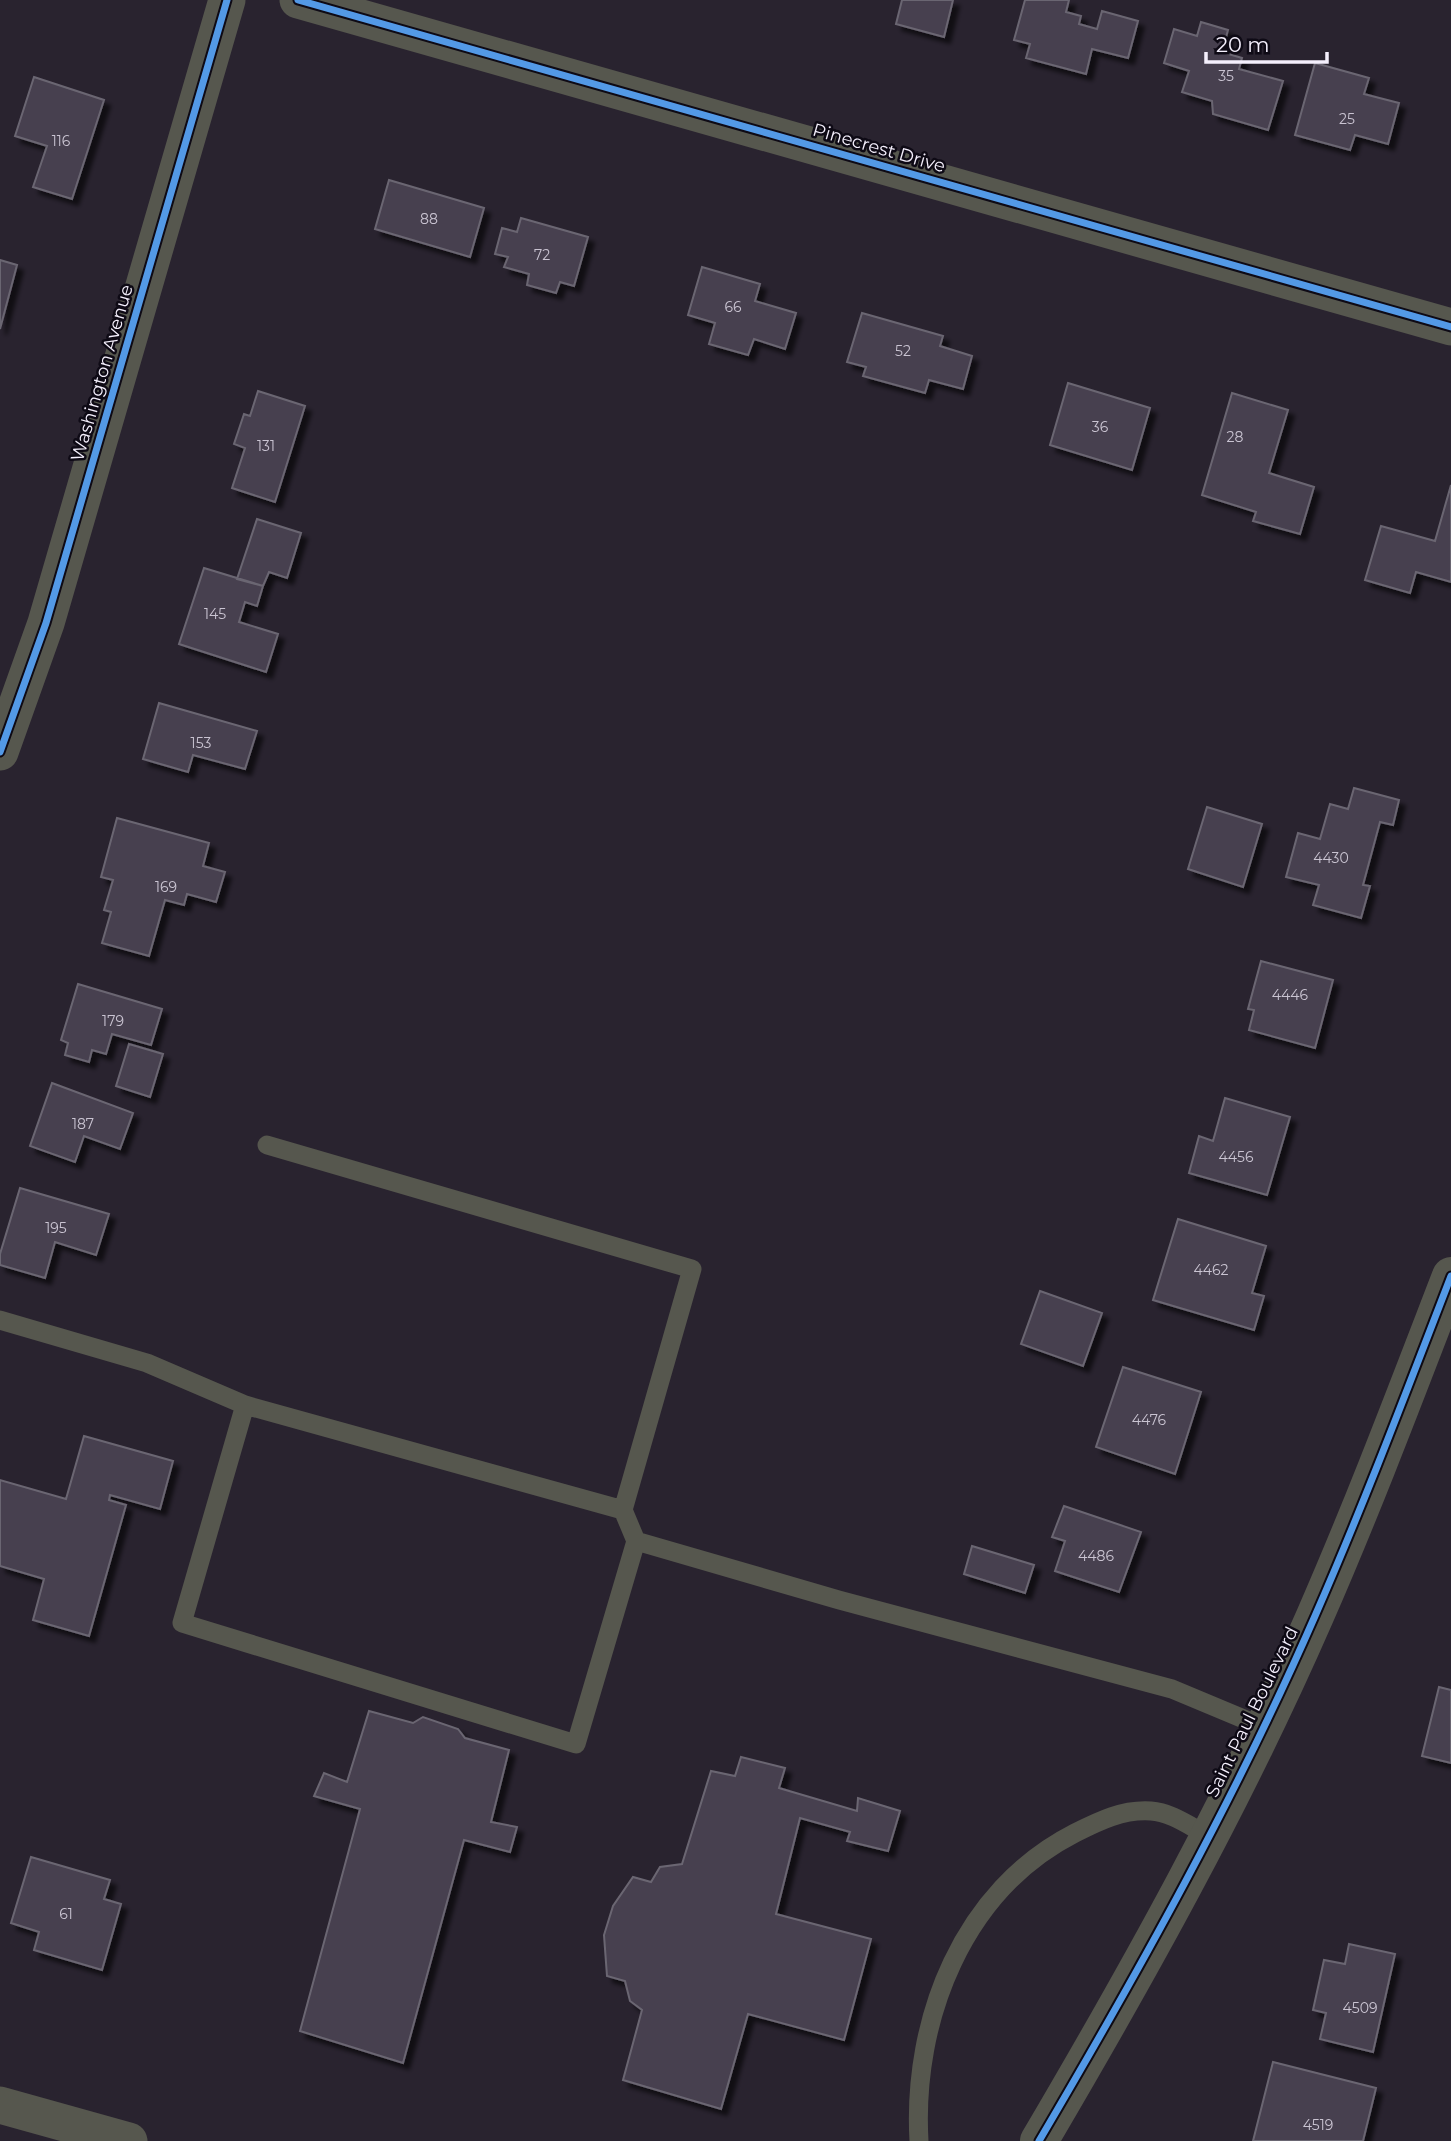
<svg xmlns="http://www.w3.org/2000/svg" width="1451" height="2141" viewBox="0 0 1451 2141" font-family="Montserrat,sans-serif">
<defs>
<filter id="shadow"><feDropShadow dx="6" dy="6" stdDeviation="2" flood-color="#0009"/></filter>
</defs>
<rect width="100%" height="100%" fill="#29232f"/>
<path fill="#47404f" stroke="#6b6672" stroke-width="2" filter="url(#shadow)" d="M902 0H953L944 37 896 24Z
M1025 0H1069L1066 12 1081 16 1079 24 1097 29 1102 11 1138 21 1128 58 1092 49 1086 74 1026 58 1030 44 1014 40Z
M1201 22 1228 30 1222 52 1242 58 1239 69 1283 81 1268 130 1213 114 1212 101 1182 92 1189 71 1164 63 1174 29 1197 36Z
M1315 63 1369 78 1364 94 1399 103 1388 144 1355 135 1350 150 1295 135Z
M34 77 104 100 72 199 33 187 47 146 15 136Z
M389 180 484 208 470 257 375 229Z
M521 218 588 237 574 286 560 282 556 293 527 285 529 274 504 267 508 257 495 254 502 228 517 232Z
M0 260 17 265 0 329Z
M702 267 760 284 755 301 796 313 785 349 754 339 748 355 709 344 715 323 688 315Z
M862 313 943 336 940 346 972 356 963 389 929 380 925 393 863 376 866 367 847 362Z
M1068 383 1150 408 1132 470 1050 445Z
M258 391 305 406 275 502 232 488 245 448 234 444 244 414 250 416Z
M1232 393 1288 410 1269 473 1314 487 1300 534 1253 521 1256 512 1202 495Z
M1451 485V582L1416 572 1410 593 1365 580 1381 526 1435 541Z
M257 519 301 533 287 578 269 572 263 586 237 579Z
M204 568 263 586 257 606 245 602 239 622 278 634 266 672 179 644Z
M159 703 257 731 245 769 193 755 188 772 143 759Z
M1354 788 1399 800 1393 825 1380 822 1363 885 1370 886 1361 918 1313 905 1319 885 1286 877 1298 833 1320 839 1330 804 1348 809Z
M1207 807 1262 824 1243 887 1188 869Z
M117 818 209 843 203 866 225 872 216 902 187 894 184 905 165 900 149 956 102 943 111 912 104 910 113 880 101 877Z
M1261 961 1333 980 1315 1048 1249 1030 1254 1010 1248 1009Z
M78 984 162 1009 151 1045 112 1034 106 1054 92 1050 89 1062 65 1055 68 1043 61 1040Z
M129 1044 163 1054 150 1097 116 1086Z
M52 1083 133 1113 120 1149 84 1136 75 1162 30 1146Z
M1225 1098 1290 1117 1267 1195 1189 1173 1199 1136 1213 1141Z
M20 1188 109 1214 96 1255 55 1242 45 1278 0 1265V1254Z
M1178 1219 1266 1246 1252 1293 1264 1296 1254 1330 1153 1300Z
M1040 1291 1102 1313 1083 1366 1021 1344Z
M1123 1367 1201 1392 1175 1474 1096 1447Z
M84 1436 173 1461 160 1509 110 1495 109 1500 126 1505 89 1636 33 1620 44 1579 0 1566V1480L66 1499Z
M1064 1506 1141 1532 1119 1592 1055 1571 1065 1541 1052 1537Z
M972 1546 1034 1565 1025 1593 964 1574Z
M1439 1687 1451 1690V1763L1422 1756Z
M369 1711 413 1723 423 1717 458 1729 465 1738 509 1750 491 1822 517 1827 510 1852 464 1840 403 2063 300 2031 360 1809 314 1796 324 1773 347 1782Z
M741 1757 785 1768 779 1788 857 1811 858 1798 900 1811 888 1851 847 1841 850 1832 800 1818 776 1914 871 1939 844 2040 748 2014 721 2109 623 2080 642 2010 630 2001 625 1981 607 1976 604 1935 613 1906 633 1877 651 1882 660 1867 682 1864 711 1771 735 1776Z
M31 1857 110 1880 104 1899 121 1904 102 1970 34 1950 39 1932 11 1923Z
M1349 1944 1395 1954 1373 2052 1320 2039 1326 2013 1313 2010 1324 1960 1345 1964Z
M1273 2062 1376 2088 1363 2141H1253Z"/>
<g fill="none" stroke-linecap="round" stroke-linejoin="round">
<path stroke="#56574e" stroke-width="19" d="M267 1145 692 1269 623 1510
M0 1320 147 1363 245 1405 623 1510 636 1541 839 1600 1172 1689 1263 1727
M245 1405 182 1623 576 1744 636 1541
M919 2141C912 2019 963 1890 1075 1833 1099 1821 1123 1809 1151 1811 1171 1812 1191 1827 1209 1836"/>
<path stroke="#56574e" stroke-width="37" d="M298 0 1451 327
M0 752 46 623 227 0
M0 2105 129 2141"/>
<path stroke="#56574e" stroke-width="38" d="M1039 2141C1139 1971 1236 1797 1315 1616 1364 1504 1407 1390 1451 1276"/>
<g stroke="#0e0a15" stroke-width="11">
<path id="cycleway" d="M298 0 1451 327
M0 752 46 623 227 0
M1039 2141C1139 1971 1236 1797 1315 1616 1364 1504 1407 1390 1451 1276"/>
</g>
<use href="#cycleway" stroke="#5399e6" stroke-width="7"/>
</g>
<g text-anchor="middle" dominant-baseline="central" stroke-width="5" stroke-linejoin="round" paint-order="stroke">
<g font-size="14" fill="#cac4d2">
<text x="1226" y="76">35</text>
<text x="1347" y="119">25</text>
<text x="61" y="141">116</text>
<text x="429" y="219">88</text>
<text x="542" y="255">72</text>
<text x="733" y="307">66</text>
<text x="903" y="351">52</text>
<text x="1100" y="427">36</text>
<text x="1235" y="437">28</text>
<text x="266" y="446">131</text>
<text x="215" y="614">145</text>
<text x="201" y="743">153</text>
<text x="1331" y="858">4430</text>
<text x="166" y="887">169</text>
<text x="1290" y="995">4446</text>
<text x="113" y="1021">179</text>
<text x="83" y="1124">187</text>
<text x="1236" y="1157">4456</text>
<text x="56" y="1228">195</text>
<text x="1211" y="1270">4462</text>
<text x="1149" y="1420">4476</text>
<text x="1096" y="1556">4486</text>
<text x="66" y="1914">61</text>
<text x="1360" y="2008">4509</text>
<text x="1318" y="2125">4519</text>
</g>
<g font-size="18" fill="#f5f0fd" stroke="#0e0a15">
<text transform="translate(879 148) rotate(16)">Pinecrest Drive</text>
<text transform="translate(102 373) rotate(-74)">Washington Avenue</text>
<text transform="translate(1252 1712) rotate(-64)">Saint Paul Boulevard</text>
</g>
</g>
<path d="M1206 52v10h121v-10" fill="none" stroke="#f5f0fd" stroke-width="3.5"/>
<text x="1216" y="52" font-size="21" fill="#f5f0fd" stroke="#0e0a15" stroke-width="5" paint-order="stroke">20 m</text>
</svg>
